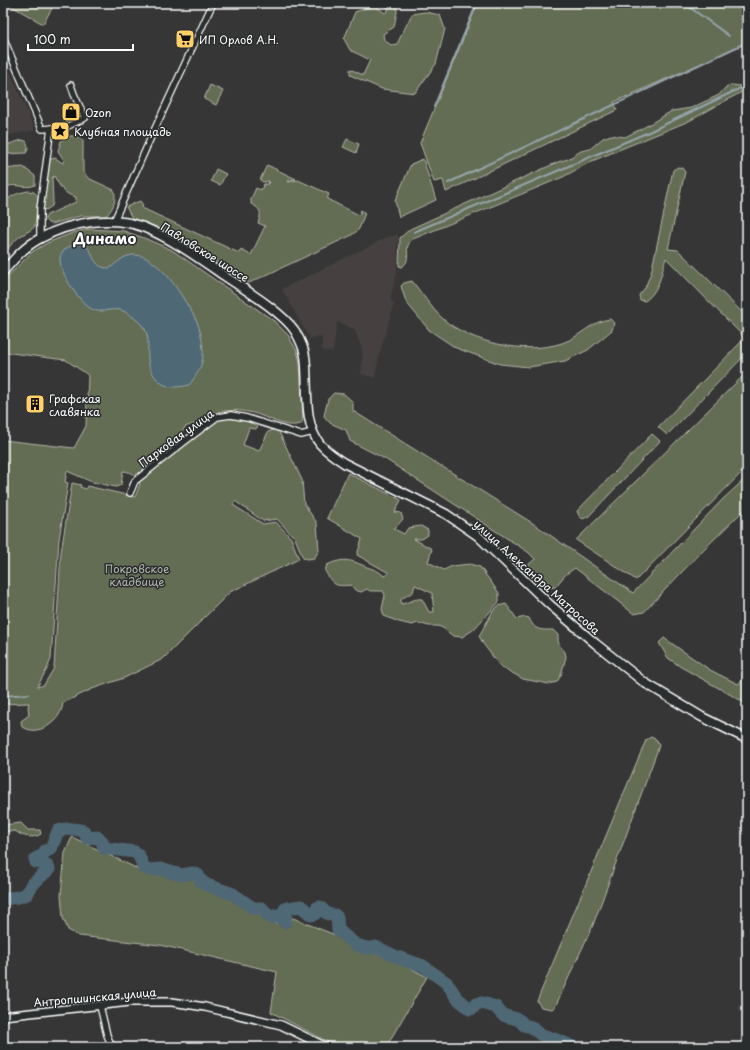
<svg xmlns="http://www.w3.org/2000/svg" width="750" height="1050" viewBox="0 0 750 1050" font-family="'Playpen Sans',sans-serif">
<rect width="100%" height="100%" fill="#373636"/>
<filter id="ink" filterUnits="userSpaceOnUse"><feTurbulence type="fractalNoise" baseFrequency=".025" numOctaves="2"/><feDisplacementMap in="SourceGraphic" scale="8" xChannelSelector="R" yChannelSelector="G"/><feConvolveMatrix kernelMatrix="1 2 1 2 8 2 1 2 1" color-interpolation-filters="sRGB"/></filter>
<g filter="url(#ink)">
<path fill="#474040" d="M4 58 35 130 3 136V59Z
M398 235 397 272 390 299 394 304 379 355 375 378 361 374 363 351 354 329 337 322 333 352 322 350V336L310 339 282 289 388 237Z"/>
<path fill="#646d53" stroke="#b2b6a9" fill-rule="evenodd" d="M6 3H55L43 24Z
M382 3H397V12L394 27 383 34 384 40 391 45 397 44 412 14 425 12 440 15 445 29 436 64 415 93 382 89 350 75V69L363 75 370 60 350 50 344 39 355 12 374 5 385 13 389 9Z
M478 3H747V43L614 102 617 110 446 192 443 180 434 182 420 143Z
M747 82V89L689 121 592 161 563 177 413 239C401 248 414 258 402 267L399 266 400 238 410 229 558 162 568 159 581 151 590 149 603 138 611 135 625 137 641 129 672 111 691 108 719 95 725 88 732 85 740 86Z
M210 85 223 91 216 105 204 99Z
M67 136H75L83 140V172L88 178 114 190C117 200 113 209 106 216H80L52 224 48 223 45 219 47 215 76 202V197C64 195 59 185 54 176L52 178 53 201 52 206 46 210 41 208 47 166 51 159 55 158 63 163 64 160 58 151 61 141Z
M347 139 359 144 356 153 343 147Z
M22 140 26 141C28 145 29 149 26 153L8 154 5 150 9 144Z
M423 159 436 200 399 217 395 201 411 164Z
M267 165 296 179 289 180 288 182 298 180 329 194 327 199 359 215 361 210 365 213 359 229 356 232 350 236 249 283C211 259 175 233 132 218L126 207 140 201 143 205 142 208 239 253 241 250 251 255 265 226 258 223C262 212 261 209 251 204V199L256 188 261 190 264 184H268L269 181 263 182 260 180Z
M23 167 35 176V185C25 190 13 181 3 189V169Z
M678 167 682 168 685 172 668 249 678 250 747 317V353L667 435 658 427 745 338 666 258C661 274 660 290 645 301L640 300 639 295 645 288 651 273 673 170Z
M216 169 226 174 220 185 211 181Z
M28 191 34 192 38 196 35 226C32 230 27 232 22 235 13 241 8 248 3 257L4 204C10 195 18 193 28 191Z
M89 229 124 231 144 238 172 250 274 321 288 335 297 351 300 362 303 420 301 424C286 428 276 421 262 416 250 411 230 408 216 413 209 415 202 422 196 426L193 424 185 427 181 434 184 437C194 434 201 428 209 423 225 414 242 421 259 424L256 429 249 428 243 445 259 451 268 432 273 430 279 432 302 480 304 504 317 523 319 551 314 558 307 559 303 558 295 538 277 519 263 521 235 501 233 505 263 524 276 522 291 538 299 559 230 592 163 659 124 678 92 689 63 703C62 716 50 728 37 730 32 731 26 729 22 727L21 721 29 715 28 707 29 703 3 704V440L74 448 86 426 88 375 66 360 3 352V286L10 274 32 252 47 243 72 233ZM67 471 92 482 116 487 121 485 123 471C133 472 136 476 140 484L135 497 87 486 86 489 80 487 81 485 72 483 61 552 54 668 44 685 37 687 47 669 51 659 59 540 68 483 65 482Z
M412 281C422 293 431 308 443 319 471 343 526 355 562 343 579 338 591 321 610 319L614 323 612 330 588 350 565 361 529 367 500 364 456 348 429 330 406 302 401 286 404 283Z
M747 372V467L636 580 576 540Z
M334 393 344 394 353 402V411L534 524 633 593 723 499 747 477V507L700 553 644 612 634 614 575 568 566 574 555 587 550 588 529 571 527 566 535 559 528 552 385 459 350 441 346 430 330 423 324 416 328 399Z
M652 434 660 441 589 516 583 519 579 516 577 511Z
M348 473 401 500 395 512 401 513 403 519 394 529 404 534 408 528 421 526 428 530V535L422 539H414L432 549 428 562 444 570 452 566 470 564 480 567 499 593V602L473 630 462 637 453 636 443 628 438 626H429L418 623 412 625 399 622 384 616 382 609 385 595 383 591H370L367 589 361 592 355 590 351 585C335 587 333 585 325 571L327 565C345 557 350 560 367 567 375 570 378 570 384 576L389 573 357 555 362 539 327 518ZM415 585 432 593 434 612H429L422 599C415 598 408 603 401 604V599L413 592Z
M506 604 517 619 525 617 529 618C535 631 540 630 553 630L558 635V641L560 646 565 652 566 657 561 675 557 682 549 684 523 679 500 666 484 645 479 636 493 611 498 606Z
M664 638 710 670 738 684 743 680V670H747V686L745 690 747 691V704L681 667 668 658 659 643Z
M651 737 657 740 659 746 593 925 555 1007 552 1009 541 1007 537 1001 646 740Z
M21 823 28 830H40L41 834C33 839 23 837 15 831L3 832V825Z
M72 837 140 870 173 877 193 878 208 890 224 894 246 906 257 910 266 921 287 925 293 918 340 937 369 951 399 962 427 977 386 1047H338L271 1012 277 972 160 945 79 936 68 930 63 918 61 895 65 853Z"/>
<path fill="#4f6874" stroke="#95a4ac" d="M78 244C80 244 82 244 84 245 95 250 91 269 110 268 118 262 124 255 134 255 157 255 178 289 188 306 191 311 195 317 197 322 201 331 205 352 202 362 200 370 194 379 189 385 172 389 161 388 152 372 150 368 148 363 148 358 147 346 151 334 141 324 136 319 127 312 121 310 117 309 112 310 109 310 104 311 98 312 94 310 81 306 59 272 60 258 61 250 70 245 78 244Z"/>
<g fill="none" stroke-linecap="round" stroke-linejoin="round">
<path stroke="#95a4ac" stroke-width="2" d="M684 3 729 36
M434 107 477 3
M448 183 743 44 747 47
M414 232 651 131 747 85
M221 414 231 412
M196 428 215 415
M3 696 29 694"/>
<path stroke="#4f6874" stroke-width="13" d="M3 899 18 897 27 894C31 882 41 878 49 869 46 863 42 863 36 862L35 859 43 855 45 851 51 849 58 831C67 827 75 829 84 831L87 838 97 837 102 841 104 848 135 852 139 856 144 868 150 870 160 869 181 875 193 873 198 875 201 881 207 885 233 894 253 908H262L269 917 272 918 276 915H280L283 921 285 922 286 915 284 912 285 909 288 908 301 906 311 915 315 914 317 908 320 907C325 912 328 916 335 915L337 917 338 930C349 939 360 952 376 947L397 957 423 966 447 983 457 998 470 1009 473 1008 476 1004 482 1003 496 1007C506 1021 507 1014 519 1020 521 1021 522 1023 524 1025 526 1026 530 1026 533 1028 535 1030 537 1032 540 1034 551 1039 563 1041 572 1047"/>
<g stroke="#fff" stroke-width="8">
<path id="minor" d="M3 37 42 129 66 127 85 118 74 94 71 85
M114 221 152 135 213 3
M40 238V209L51 128
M130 493 135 481 184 442 217 417 231 415 247 418 301 435 313 432
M100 1006 107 1035 112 1047"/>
</g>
<g stroke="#fff" stroke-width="10">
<path id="tertiary" d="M3 1016 130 1002H172L205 1007 281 1025 326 1047"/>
</g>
<g stroke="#fff" stroke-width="11">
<path id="secondary" d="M3 272C14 259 25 246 41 238 70 222 112 215 143 227 173 239 200 259 226 277 246 290 282 312 295 331 299 338 304 348 305 356 309 382 302 423 320 444 327 452 335 457 344 463L446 514 478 536 549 604 596 644 645 683 702 717 747 739"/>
</g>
<use href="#minor" stroke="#2a2d2e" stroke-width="5.5"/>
<use href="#tertiary" stroke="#2a2d2e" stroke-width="7"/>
<use href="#secondary" stroke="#2a2d2e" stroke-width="8"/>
</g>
</g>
<defs>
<g id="supermarket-square" transform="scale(1)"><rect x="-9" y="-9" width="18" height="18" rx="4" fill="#ffd166" stroke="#2a2d2e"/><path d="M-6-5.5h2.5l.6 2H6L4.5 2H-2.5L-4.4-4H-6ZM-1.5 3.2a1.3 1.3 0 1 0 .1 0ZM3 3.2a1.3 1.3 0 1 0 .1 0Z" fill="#111"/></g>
<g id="shop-square" transform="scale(1)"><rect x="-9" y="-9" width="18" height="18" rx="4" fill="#ffd166" stroke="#2a2d2e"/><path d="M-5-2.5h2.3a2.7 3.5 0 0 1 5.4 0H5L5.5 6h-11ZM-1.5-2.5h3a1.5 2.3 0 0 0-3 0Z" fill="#111"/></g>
<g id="sight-square" transform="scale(1)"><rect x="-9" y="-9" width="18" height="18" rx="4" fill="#ffd166" stroke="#2a2d2e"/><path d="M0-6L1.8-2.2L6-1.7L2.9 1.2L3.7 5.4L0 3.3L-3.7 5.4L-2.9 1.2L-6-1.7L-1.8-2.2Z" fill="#111"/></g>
<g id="building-square" transform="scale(1)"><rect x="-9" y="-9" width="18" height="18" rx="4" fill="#ffd166" stroke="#2a2d2e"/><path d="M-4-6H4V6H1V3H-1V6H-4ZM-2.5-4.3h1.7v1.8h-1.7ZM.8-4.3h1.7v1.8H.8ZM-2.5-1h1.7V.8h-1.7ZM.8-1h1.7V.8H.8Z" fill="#111"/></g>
</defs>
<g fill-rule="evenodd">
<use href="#supermarket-square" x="185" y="39"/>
<use href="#shop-square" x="71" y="112"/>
<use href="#sight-square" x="60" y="131"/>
<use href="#building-square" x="35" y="404"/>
</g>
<g text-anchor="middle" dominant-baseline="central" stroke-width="3" stroke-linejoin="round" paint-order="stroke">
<g font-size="11" fill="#fff" stroke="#2a2d2e" text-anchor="start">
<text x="199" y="39">ИП Орлов А.Н.</text>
<text x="85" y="112">Ozon</text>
<text x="74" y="131">Клубная площадь</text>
<text x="49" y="398">Графская<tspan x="49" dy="13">славянка</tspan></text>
</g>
<g font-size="11" fill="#fff" stroke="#2a2d2e">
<text transform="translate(205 252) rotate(32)">Павловское шоссе</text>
<text transform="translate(176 438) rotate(-36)">Парковая улица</text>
<text transform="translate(537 577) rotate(42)">улица Александра Матросова</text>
<text transform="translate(95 997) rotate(-5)">Антропшинская улица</text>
</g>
<g font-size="11" fill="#b2b6a9" stroke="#2a2d2e">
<text x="137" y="568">Покровское<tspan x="137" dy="13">кладбище</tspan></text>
</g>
<g font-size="15" font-weight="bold" fill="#fff" stroke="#2a2d2e">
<text x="105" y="237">Динамо</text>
</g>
</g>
<rect width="750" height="1050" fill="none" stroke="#2a2d2e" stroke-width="16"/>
<rect x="8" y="8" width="734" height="1034" fill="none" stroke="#fff" stroke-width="1.5" filter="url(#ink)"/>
<path d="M28 44v6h105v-6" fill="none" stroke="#ffffff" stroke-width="2"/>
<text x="34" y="44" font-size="12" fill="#ffffff" stroke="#2a2d2e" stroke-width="3" paint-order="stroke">100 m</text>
</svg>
